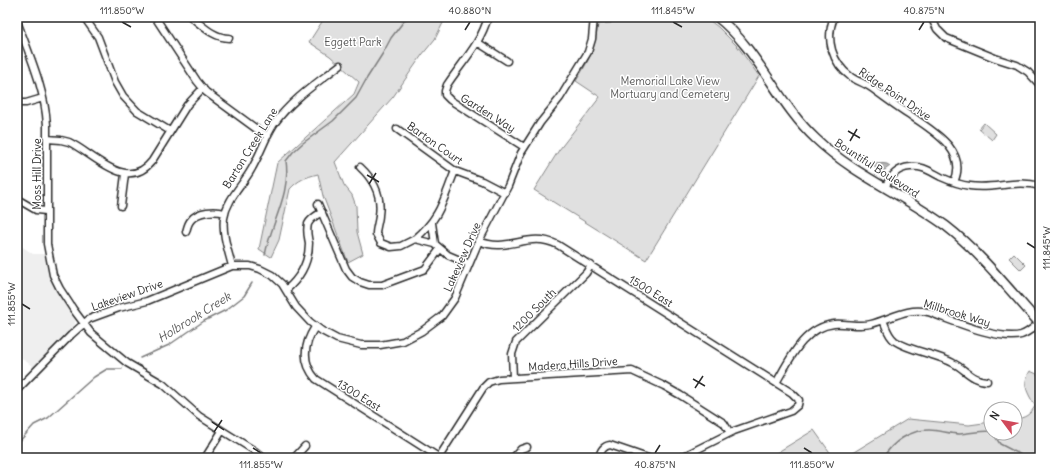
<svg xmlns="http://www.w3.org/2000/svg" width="1057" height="475" viewBox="0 0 1057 475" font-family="Delius,sans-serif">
<rect width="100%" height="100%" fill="#fff"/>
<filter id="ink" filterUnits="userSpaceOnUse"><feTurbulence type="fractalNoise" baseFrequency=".025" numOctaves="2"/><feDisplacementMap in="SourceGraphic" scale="8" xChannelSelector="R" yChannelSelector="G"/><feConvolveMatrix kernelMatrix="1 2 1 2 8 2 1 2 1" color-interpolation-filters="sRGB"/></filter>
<g filter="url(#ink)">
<path fill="#efefef" d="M17 243 33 254H44L51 280 75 321V324L37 363 35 368 17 355Z"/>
<path fill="#e0e0e0" stroke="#868686" d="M325 17H446L435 39 422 55 393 97 335 162 344 185 352 195 356 206 357 232 363 254 348 262 323 196 318 174C306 177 298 180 290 189L279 240 271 257 259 249 277 163 354 94 359 82 330 56 309 42Z
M615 17H705L718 27 738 47 759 76 646 260 534 190 559 150 600 97 576 81C589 60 595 50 598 24L611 23Z
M984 123 996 134 992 140 979 129Z
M1014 253 1026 265 1021 270 1009 258Z
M1030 371 1037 374 1040 378V458H844L908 419 969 425 991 422V433H1015V419C1025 418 1030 415 1035 406 1028 393 1021 385 1030 371Z
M814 430 834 458H768Z"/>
<path fill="#b6b6b6" stroke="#7e7e7e" d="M871 162 887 164 890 166 882 172 878 170 870 163Z"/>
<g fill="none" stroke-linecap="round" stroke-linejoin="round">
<path stroke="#7e7e7e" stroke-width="1.5" d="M265 255C271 223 291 194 286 161L293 152 303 143 333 121 356 98 367 78 383 53 391 38 407 17
M140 358 169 345 204 321 226 310 244 296 252 283
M993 433 1000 444 1027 458
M17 444 34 425 48 418 94 377 107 369H122
M883 458C892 442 910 430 929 430 939 430 950 434 960 434 970 433 980 431 991 431"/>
<g stroke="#2b2b2b" stroke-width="9">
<path id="minor" d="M84 17 98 37 115 82 123 96 137 111 170 131
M155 17 197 81 206 92 262 133 268 136
M191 17C203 26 214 38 229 38
M488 17C480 45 462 62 447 85L445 91V95L450 100 524 147
M834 17C825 39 832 63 851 77 857 81 864 83 870 87 883 96 896 106 910 115 931 130 969 150 954 182
M933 17V21L937 29 946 38 995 58 1017 65 1028 72 1040 85
M17 21C29 54 45 89 47 125V244L53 275 60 289 73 309 91 333 127 363 163 384 199 416 255 451 264 458
M477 42 507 61
M17 103H26L43 98
M397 129 455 171 482 181 505 193
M47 139 61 140 69 142C94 154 127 193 152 161L187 105 203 88
M360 167C374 180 382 196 379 215 379 221 376 227 376 234L381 243 391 247 401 246 415 239 435 244
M885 187C891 176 897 168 910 167 922 165 931 172 941 177 950 181 960 185 970 186 994 190 1015 179 1040 186
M17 199 36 210 46 211
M318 204 346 269 352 277 360 282 369 285H382L425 269 440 249
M121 206 125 174
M432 223 435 244 448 255 469 264
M186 232C187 228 188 223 191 220 198 211 215 210 225 213
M415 239C441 217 443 200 455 171
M479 241C509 254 527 230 558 245L792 393 799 400 798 405 791 411 734 431 680 458
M232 266C228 250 222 234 224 218 227 199 242 186 251 170 260 155 265 138 274 124 292 99 317 83 340 65
M286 290C300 278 309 262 309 243 308 237 306 231 308 224 311 218 317 215 322 212
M883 320C886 327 888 336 895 341 910 351 936 354 953 363 965 369 973 381 987 381
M315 327C304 344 301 362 316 379L440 458
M513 378 512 354 516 342 586 273 591 265
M776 383C790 359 804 327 834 324 847 323 859 327 871 324 891 319 907 307 928 312 951 320 998 341 1021 335 1028 333 1033 328 1039 323
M17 390 71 335 89 319 119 308 147 301 232 266H250L260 269 272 275 282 284 296 307 310 322 322 331 337 339 361 345H380L403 341 422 331 442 316 455 298 479 241 508 186 521 153 540 123 560 98 588 52 592 39 594 17
M439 457 483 388 489 382 499 379 632 371 664 386 680 395 724 423 730 433
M205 458 222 431
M294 458 305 446
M513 458 521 449 527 447
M599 458C600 452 603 446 610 445L648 458"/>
</g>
<g stroke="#2b2b2b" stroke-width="11">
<path id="major" d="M717 17C759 50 777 103 816 139 854 175 904 195 946 226 981 253 1010 291 1040 324"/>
</g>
<use href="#minor" stroke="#fff" stroke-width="6"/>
<use href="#major" stroke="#fff" stroke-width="8"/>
</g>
</g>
<path fill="none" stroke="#2b2b2b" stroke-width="1.5" d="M122 22 131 27M673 22 682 27M465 30 470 22M919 30 924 22M848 131 860 138M850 141 857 129M367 175 379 182M369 184 376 173M1027 243 1035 248M22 304 30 309M693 379 705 386M695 388 703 376M212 422 224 430M214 432 222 420M253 448 261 453M804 448 812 453M655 453 660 445"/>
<g text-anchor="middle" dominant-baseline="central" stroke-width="3" stroke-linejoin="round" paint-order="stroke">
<g font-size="11" fill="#585858" stroke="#fff">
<text x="353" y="42">Eggett Park</text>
<text x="670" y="81">Memorial Lake View<tspan x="670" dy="13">Mortuary and Cemetery</tspan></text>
</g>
<g font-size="11" fill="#2b2b2b" stroke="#fff">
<text transform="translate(895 94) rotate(34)">Ridge Point Drive</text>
<text transform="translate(488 113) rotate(32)">Garden Way</text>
<text transform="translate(435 143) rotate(35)">Barton Court</text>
<text transform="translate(250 148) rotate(-58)">Barton Creek Lane</text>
<text transform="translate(877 168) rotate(33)">Bountiful Boulevard</text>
<text transform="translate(37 174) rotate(-90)">Moss Hill Drive</text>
<text transform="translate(462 257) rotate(-66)">Lakeview Drive</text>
<text transform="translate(651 291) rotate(32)">1500 East</text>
<text transform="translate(127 295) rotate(-19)">Lakeview Drive</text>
<text transform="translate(534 310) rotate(-45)">1200 South</text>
<text transform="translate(957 313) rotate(17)">Millbrook Way</text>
<text transform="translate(573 364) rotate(-4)">Madera Hills Drive</text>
<text transform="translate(359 395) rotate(32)">1300 East</text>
</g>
<g font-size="12" font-style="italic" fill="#5c5c5c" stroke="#fff">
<text transform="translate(194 317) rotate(-32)">Holbrook Creek</text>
</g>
</g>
<rect width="1057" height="475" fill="none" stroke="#fff" stroke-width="44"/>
<g transform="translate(1003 421) rotate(302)"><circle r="19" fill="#ffffff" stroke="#aaaaaa"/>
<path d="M0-3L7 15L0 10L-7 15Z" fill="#d1495b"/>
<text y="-6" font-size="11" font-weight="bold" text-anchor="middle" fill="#2b2b2b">N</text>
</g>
<rect x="22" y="22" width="1013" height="431" fill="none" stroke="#2b2b2b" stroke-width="1.5"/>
<g font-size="10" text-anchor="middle" fill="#2b2b2b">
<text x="122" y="14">111.850°W</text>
<text x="470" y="14">40.880°N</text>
<text x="673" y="14">111.845°W</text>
<text x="924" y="14">40.875°N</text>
<text transform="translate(1046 248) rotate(-90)" y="4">111.845°W</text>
<text transform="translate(11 304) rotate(-90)" y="4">111.855°W</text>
<text x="261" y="468">111.855°W</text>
<text x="655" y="468">40.875°N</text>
<text x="812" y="468">111.850°W</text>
</g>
</svg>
